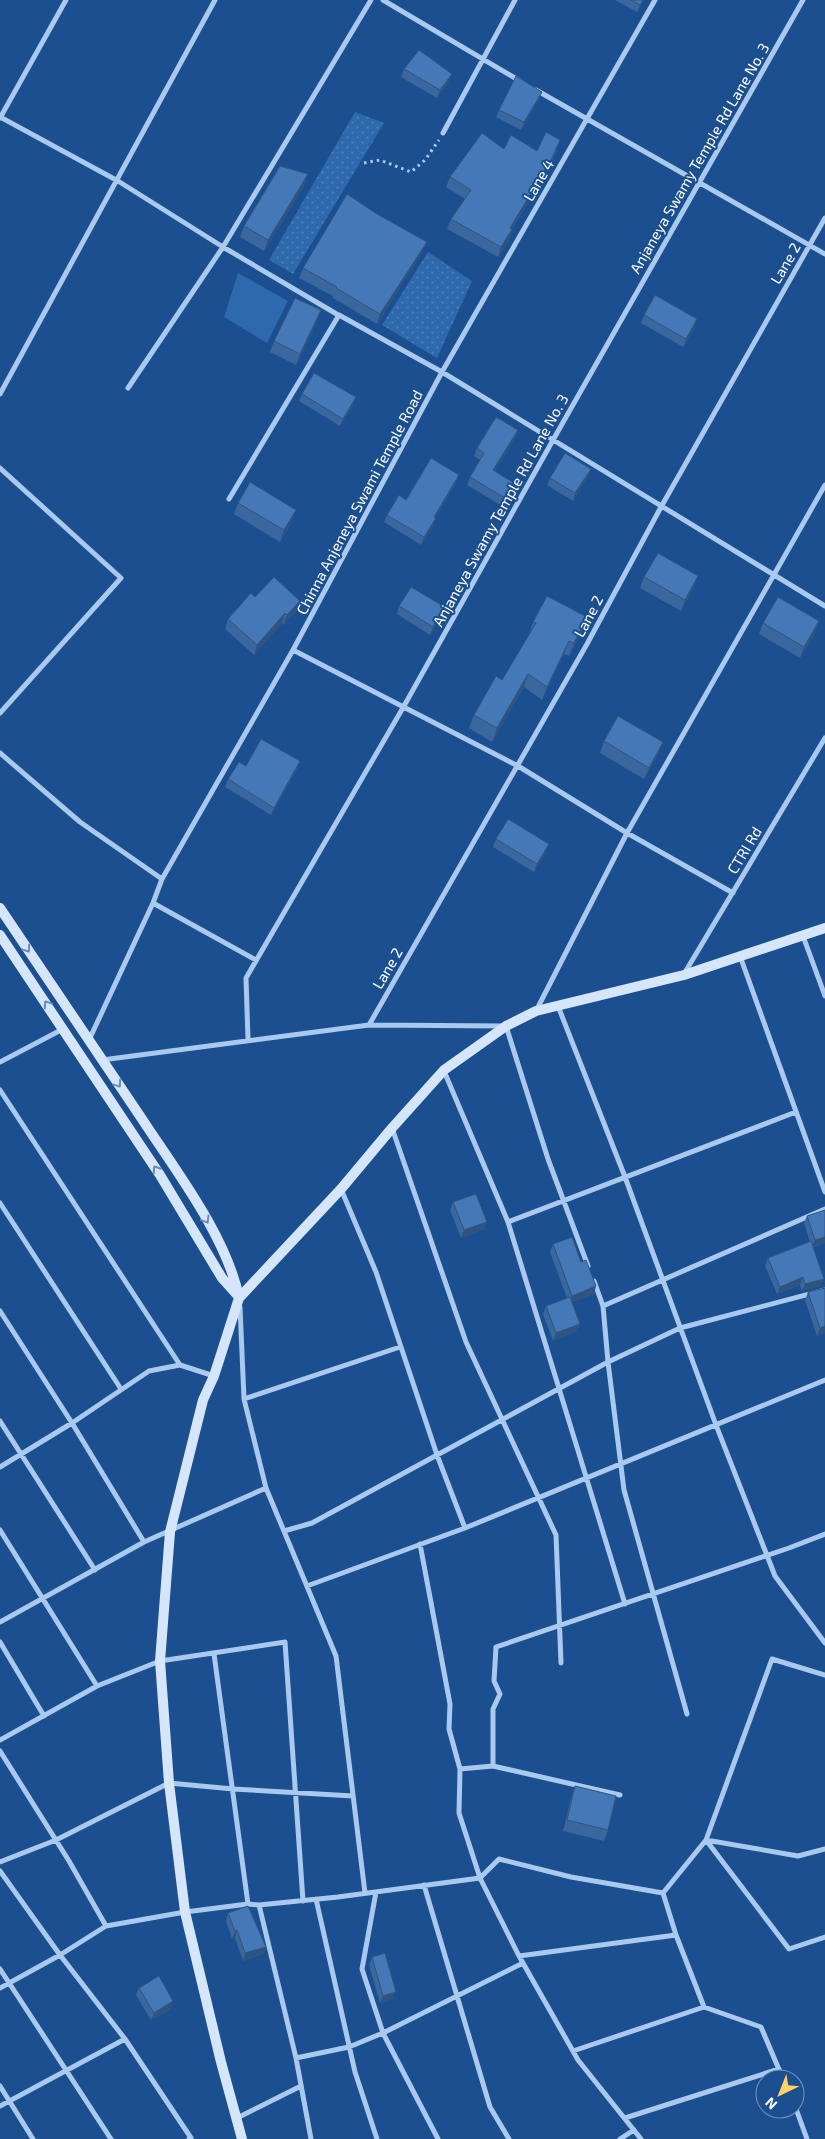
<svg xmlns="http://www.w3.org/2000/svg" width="825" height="2139" viewBox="0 0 825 2139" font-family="'Exo 2',sans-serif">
<defs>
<pattern id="grass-dots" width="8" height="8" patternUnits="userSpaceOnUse" patternTransform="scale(1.25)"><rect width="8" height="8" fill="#2e69ad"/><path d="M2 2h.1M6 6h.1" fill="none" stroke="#4d80b9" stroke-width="1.8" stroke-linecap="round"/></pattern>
</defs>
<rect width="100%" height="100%" fill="#1b4f8f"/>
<path fill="url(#grass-dots)" d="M355 112 384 123 293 274 269 260Z
M428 252 472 281 437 358 382 325Z"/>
<path fill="#2e69ad" d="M238 273 288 301 267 343 224 317Z"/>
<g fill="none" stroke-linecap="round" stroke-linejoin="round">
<path stroke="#a9c9ee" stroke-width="3" stroke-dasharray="2.5 4" stroke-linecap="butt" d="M364 163 380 160 411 172 425 160 439 140"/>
<path stroke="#a9c9ee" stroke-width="5" d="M383 0 520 81
M536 90 825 254
M0 117 118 181 223 247 340 316
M0 118 66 0
M443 133 515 0
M128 388 223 247 371 0
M0 394 215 0
M0 468 121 578 0 713
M229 499 339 315 442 372 655 0
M293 650 518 766 627 833 733 893
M0 753 80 822 162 879
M153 903 256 960
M803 936 825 996
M740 956 825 1192
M684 974 825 738
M558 1006 625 1177 716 1425 775 1576 825 1643
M536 1011 627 833 825 485
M369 1025 587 644 661 507 825 218
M248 1039 246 978 404 706 553 440 803 0
M89 1040 153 903 162 879 293 650 442 372 825 606
M102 1060 369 1025 506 1026 548 1159 588 1266
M0 1062 63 1029
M444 1071 508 1222
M0 1090 180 1365
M392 1128 466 1342 556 1535 561 1663
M341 1189 376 1272 437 1455 465 1528
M0 1203 121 1389
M594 1281 603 1306 608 1362 624 1490 687 1714
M603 1306 825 1209
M240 1307 244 1399 266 1488
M0 1311 72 1423 144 1542
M244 1399 400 1347
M0 1421 95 1570
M0 1467 72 1423 149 1371 180 1365 214 1376
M0 1530 97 1686
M284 1531 312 1523 608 1362 680 1328 825 1290
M420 1544 450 1704 449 1729 460 1769 459 1813 480 1878 519 1956 578 2060 641 2139
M307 1586 465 1528 825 1380
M625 1604 508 1222 796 1112
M0 1622 144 1542 266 1488 336 1656 365 1893
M0 1642 44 1716
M214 1654 248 1904
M825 1675 772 1659 706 1840 789 1949 825 1937
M0 1740 97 1686 160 1661 285 1642 303 1901
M0 1751 69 1861 106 1926 185 1912 248 1904 259 1905 338 1897 480 1878 499 1859 571 1877 663 1893 676 1935 704 2007 761 2027 783 2079
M493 1766V1709L500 1694 494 1681 496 1647 789 1548 825 1534
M460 1769 493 1766 620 1795
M0 1862 56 1840 169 1783 233 1789 353 1796
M0 1871 60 1955 125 2039 191 2138 189 2139
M424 1885 490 2107 509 2139
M376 1892 362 1969 383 2033 438 2139
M663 1893 706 1840 798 1856 825 1849
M316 1899 355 2072 377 2139
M259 1905 296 2058 311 2139
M519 1956 676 1935
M0 1969 111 2139
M0 1988 60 1955 106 1926
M573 2051 704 2007
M296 2058 349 2047 383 2033 523 1963
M0 2086 33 2139
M0 2106 125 2039
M795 2106 807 2139
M237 2118 301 2086
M625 2118 779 2069
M620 2139 634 2130"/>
<path stroke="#d6e6fa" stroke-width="10" d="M0 908C47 978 95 1049 142 1119 176 1171 227 1237 239 1298
M0 935 160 1175 222 1278 239 1297
M242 2139 221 2062 185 1912 169 1783 160 1661 170 1532 203 1400 214 1376 239 1298 341 1189 392 1128 444 1070 506 1026 536 1011 684 975 825 928"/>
</g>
<path fill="#3a679d" d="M615 0H644L637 12Z
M404 69 449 82 437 98 401 77Z
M542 92 539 99 521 130 496 117 499 110Z
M504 149 537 151 557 150 548 170 512 229 509 240 498 257 447 229 451 219 465 199 446 187 450 177Z
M304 186 264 251 240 237 244 226Z
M423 251 377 324 333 298V296L299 278 303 268Z
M644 315 695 327 683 347 641 323Z
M317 322 296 365 270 352 274 341Z
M302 394 356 397 353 405 340 426 299 401Z
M518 430 515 438 495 471 514 483 511 490 502 506 467 485 470 477 480 460 474 456 477 448Z
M591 469 588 476 573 501 547 485 550 478Z
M456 483 435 518 433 526 421 545 384 522 387 515 406 500Z
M238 503 292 521 280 542 234 514Z
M644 577 694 587 681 611 640 588Z
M255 597 296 611 283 625 282 623 254 655 225 629 228 619Z
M399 606 442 615 430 635 397 614Z
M533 622 583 630 569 656 564 654 542 700 524 687 492 742 469 728 474 715 502 680 529 635Z
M763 623 815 633 800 658 759 634Z
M604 741 659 753 644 779 600 753Z
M246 766 298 768 271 815 225 787 228 779Z
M496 839 549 844 546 852 534 872 493 847Z
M453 1202 487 1222 484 1229 461 1238 450 1210Z
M807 1216 825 1243 813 1247 821 1286 802 1291 800 1285 777 1294 765 1266 768 1258 810 1242 804 1223Z
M553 1244 581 1262 594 1294 572 1302 580 1324 577 1331 553 1341 543 1314 546 1306 567 1298 550 1252Z
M825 1288V1333L817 1336 805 1300 808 1292Z
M575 1786 608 1830 604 1841 563 1831 571 1798Z
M228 1913 266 1947 263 1954 243 1961 235 1938 232 1939 226 1921Z
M372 1957 393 1999 380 2003 369 1965Z
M139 1988 171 2009 151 2020 136 1995Z"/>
<path fill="#305480" d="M643 0H644L637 12 640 5Z
M452 74 449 82 437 98 440 90Z
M542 92 539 99 521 130 524 122Z
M560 140 548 170 506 238 510 228Z
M308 174 304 186 264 251 268 240Z
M512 229 509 240 498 257 501 247Z
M427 242 423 251 377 324 380 314Z
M321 310 317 322 296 365 300 354Z
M697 319 695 327 683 347 686 339Z
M356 397 353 405 340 426 343 419Z
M518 430 515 438 491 477 493 470Z
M591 469 588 476 573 501 575 493Z
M459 475 456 483 431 524 434 517Z
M514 483 511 490 502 506 505 498Z
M296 510 292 521 280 542 284 530Z
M436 518 433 526 421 545 424 537Z
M698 576 694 587 681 611 685 600Z
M300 601 296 611 283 625 287 615Z
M445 607 442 615 430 635 433 627Z
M285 613 282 623 254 655 257 645Z
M587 617 583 630 569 656 574 643Z
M819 621 815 633 800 658 804 647Z
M569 641 564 654 542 700 547 687Z
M528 674 524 687 492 742 497 728Z
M663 742 659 753 644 779 649 768Z
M300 761 298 768 271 815 274 808Z
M549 844 546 852 534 872 537 864Z
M487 1222 484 1229 461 1238 464 1230Z
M825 1237V1243L812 1247 815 1240Z
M803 1277 800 1285 777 1294 780 1287Z
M824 1279 821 1286 802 1291 805 1284Z
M596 1286 594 1294 569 1303 572 1296Z
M580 1324 577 1331 553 1341 556 1333Z
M825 1326V1333L817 1336 820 1328Z
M237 1930 235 1938 232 1939 235 1931Z
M266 1947 263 1954 243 1961 245 1953Z
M396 1992 393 1999 380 2003 383 1996Z
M173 2001 171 2009 151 2020 154 2013Z"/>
<path fill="#4478b7" stroke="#305480" d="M631 0H643L640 5Z
M419 50 452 74 440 90 404 69Z
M516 76 542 92 524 122 499 110Z
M546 132 560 140 551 160 510 228 512 229 501 247 451 219 471 190 450 177 482 133 504 149 511 135 537 151Z
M280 166 308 174 268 240 244 226Z
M347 194 377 214 427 242 380 314 336 288 337 287 303 268Z
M655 295 697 319 686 339 644 315Z
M295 298 321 310 300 354 274 341Z
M314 373 356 397 343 419 302 394Z
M496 417 518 430 493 470 514 483 505 498 470 477 484 453 477 448Z
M565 453 591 469 575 493 550 478Z
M431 458 459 475 434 517 436 518 424 537 387 515 399 495 406 500Z
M250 482 296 510 284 530 238 503Z
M658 553 698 576 685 600 644 577Z
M274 577 300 601 287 615 285 613 257 645 228 619 251 593 255 597Z
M411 587 445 607 433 627 399 606Z
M547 596 587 617 574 643 569 641 547 687 528 674 497 728 474 715 496 676 502 680 536 623 533 622Z
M778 597 819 621 804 647 763 623Z
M618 716 663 742 649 768 604 741Z
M261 739 300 761 274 808 228 779 239 762 246 766Z
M508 819 549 844 537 864 496 839Z
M476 1194 487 1222 464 1230 453 1202Z
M825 1210V1237L815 1240 807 1216Z
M572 1237 581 1262 586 1260 596 1286 572 1296 553 1244Z
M811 1241 824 1279 805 1284 803 1277 780 1287 768 1258Z
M825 1288V1326L820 1328 808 1292Z
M570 1297 580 1324 556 1333 546 1306Z
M575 1786 616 1796 608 1830 567 1820Z
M248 1906 266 1947 245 1953 237 1930 235 1931 228 1913Z
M385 1953 396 1992 383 1996 372 1957Z
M159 1976 173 2001 154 2013 139 1988Z"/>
<defs><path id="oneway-chevron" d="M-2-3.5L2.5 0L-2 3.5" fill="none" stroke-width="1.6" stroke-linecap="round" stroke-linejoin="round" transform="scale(1.25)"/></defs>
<g stroke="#668bba">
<use href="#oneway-chevron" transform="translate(27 949) rotate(56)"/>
<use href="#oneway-chevron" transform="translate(47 1004) rotate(-124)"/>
<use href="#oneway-chevron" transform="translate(118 1084) rotate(56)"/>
<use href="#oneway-chevron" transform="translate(156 1169) rotate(-123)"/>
<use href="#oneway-chevron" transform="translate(206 1220) rotate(59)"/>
</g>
<g text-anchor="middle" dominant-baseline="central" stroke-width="4" stroke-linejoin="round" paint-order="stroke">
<g font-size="15" fill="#fff" stroke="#1b4f8f">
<text transform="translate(699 158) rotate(-60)">Anjaneya Swamy Temple Rd Lane No. 3</text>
<text transform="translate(538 180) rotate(-60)">Lane 4</text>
<text transform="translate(785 263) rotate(-60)">Lane 2</text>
<text transform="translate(359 502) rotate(-62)">Chinna Anjeneya Swami Temple Road</text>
<text transform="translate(500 510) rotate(-61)">Anjaneya Swamy Temple Rd Lane No. 3</text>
<text transform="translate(588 616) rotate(-62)">Lane 2</text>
<text transform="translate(744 850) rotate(-59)">CTRI Rd</text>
<text transform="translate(387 968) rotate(-60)">Lane 2</text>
</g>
</g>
<g transform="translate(780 2094) rotate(223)"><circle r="24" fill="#1b4f8f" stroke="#7695bc"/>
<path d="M0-4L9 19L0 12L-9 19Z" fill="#ffd166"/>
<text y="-8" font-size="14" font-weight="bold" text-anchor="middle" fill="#ffffff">N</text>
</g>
</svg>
